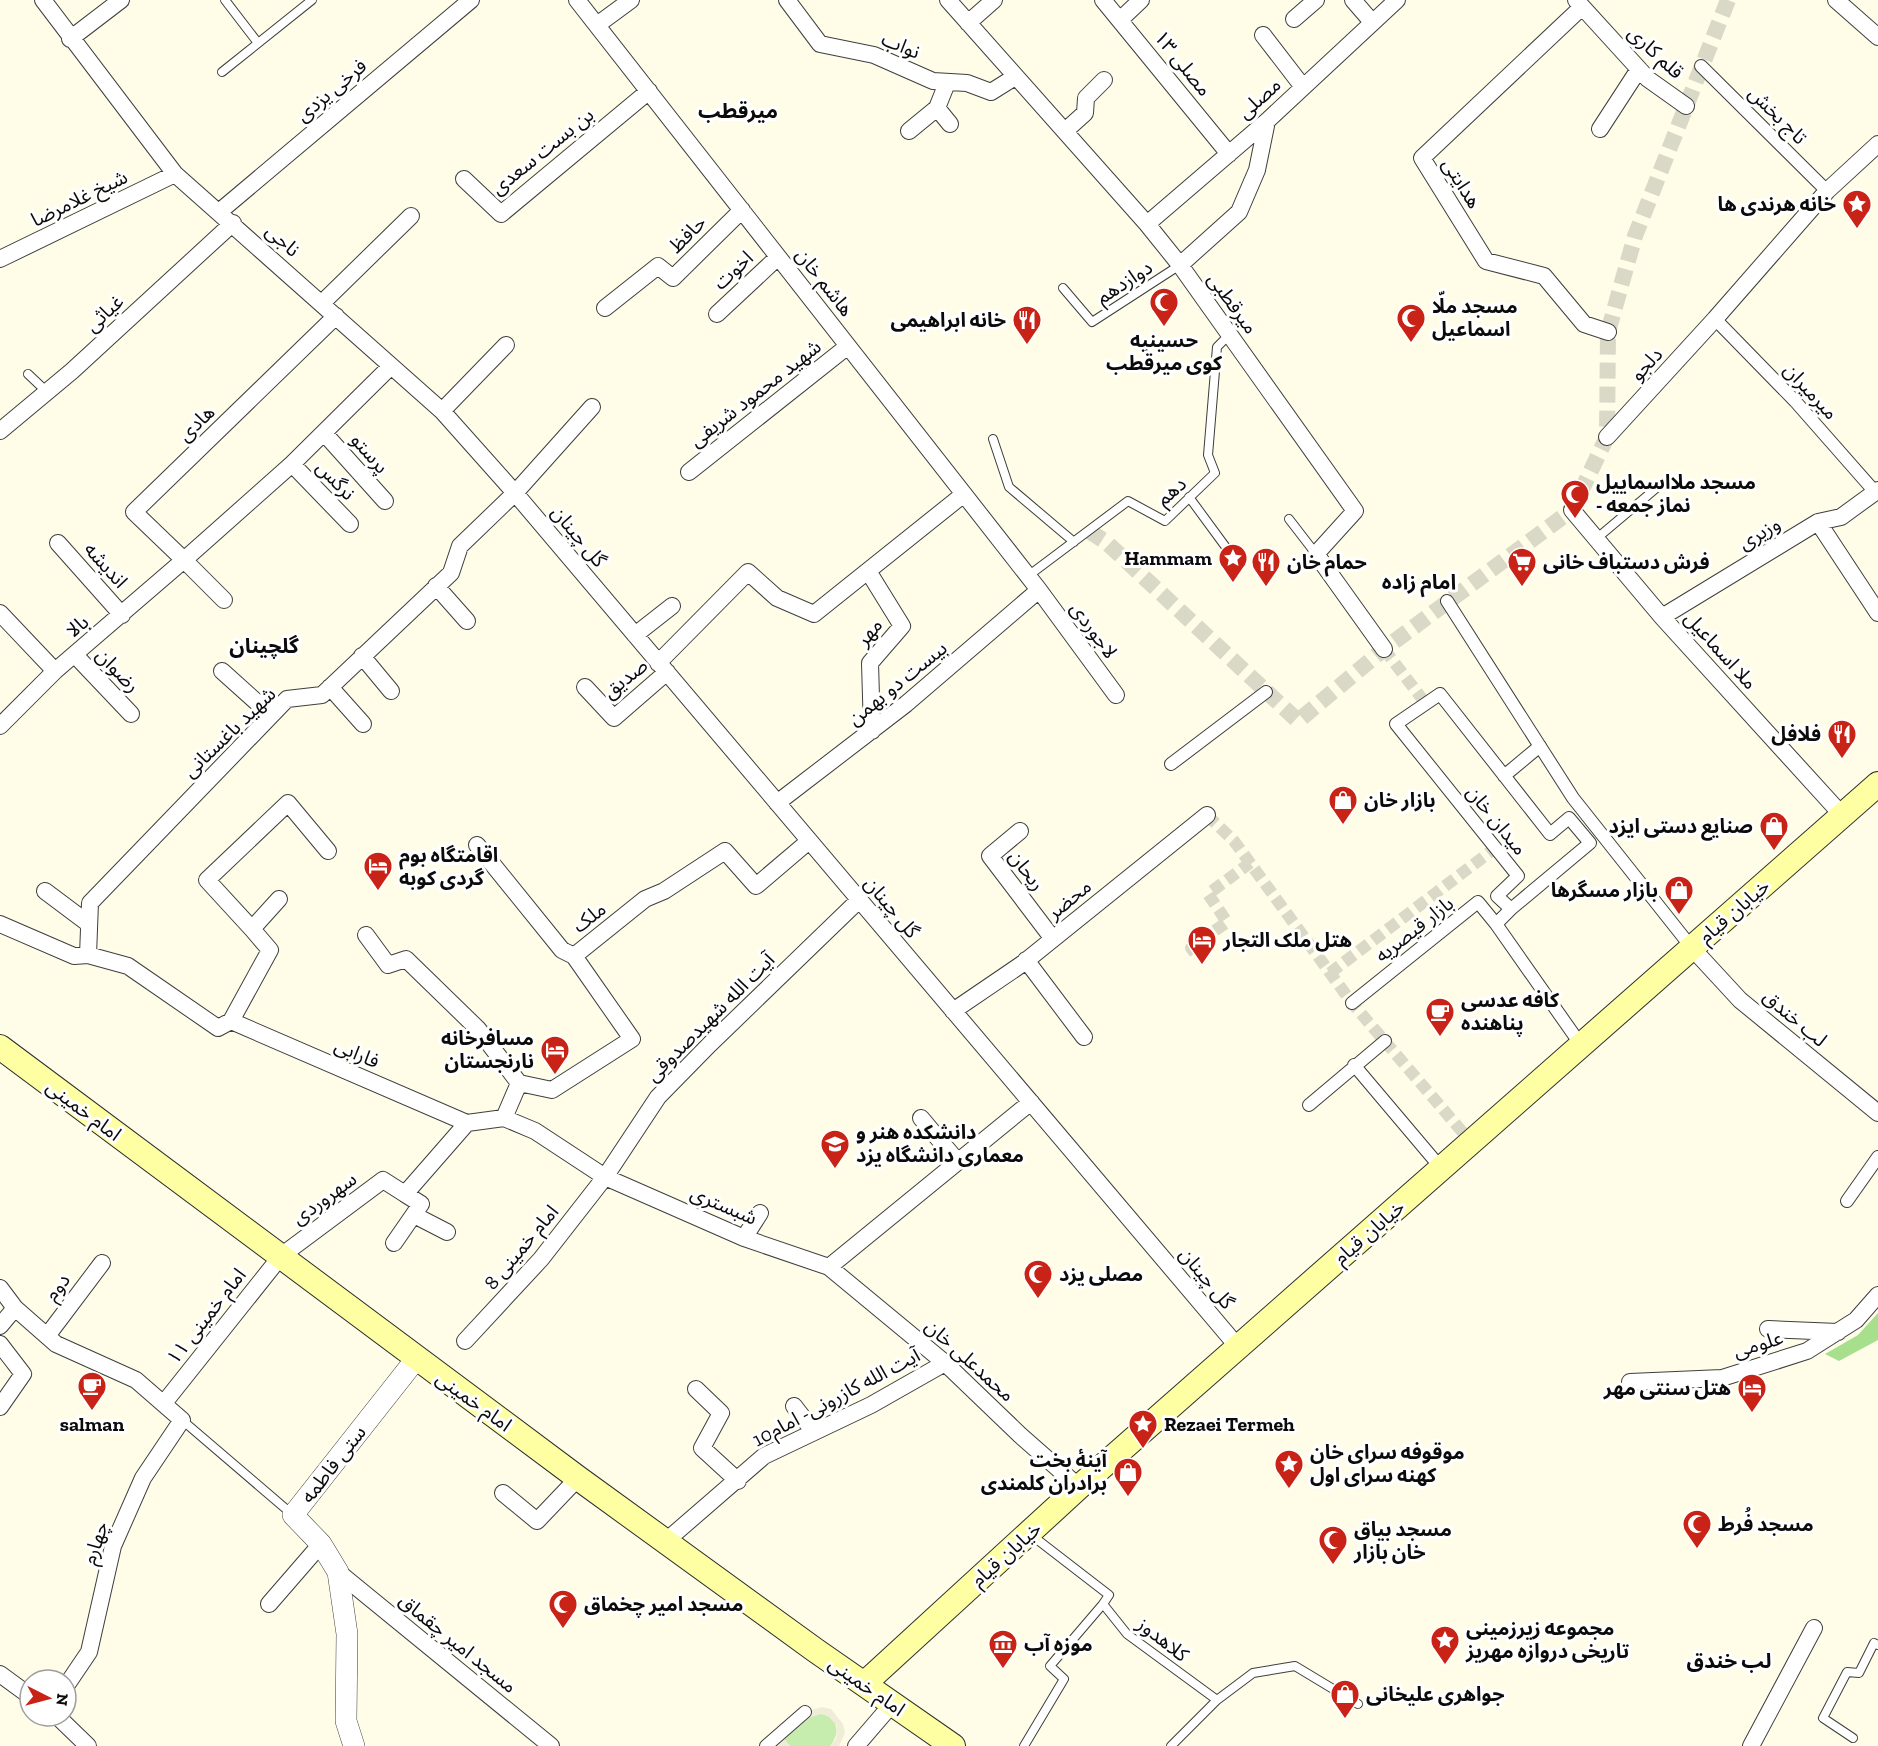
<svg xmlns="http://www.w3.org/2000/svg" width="1878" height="1746" viewBox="0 0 1878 1746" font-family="'Zilla Slab','Noto Sans Arabic',serif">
<rect width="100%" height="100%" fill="#fffde8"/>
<path fill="#c7edae" d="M814 1714C836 1712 843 1731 830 1746H790L784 1739Z"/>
<path fill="#a7df8c" d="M1878 1313V1340L1839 1361 1825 1354 1858 1335Z"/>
<path fill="#efecd8" d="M822 1707 831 1709 843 1724 845 1733 839 1746H830L836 1739 837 1726 828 1716 821 1714 809 1718 784 1739 790 1746H766L805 1712Z"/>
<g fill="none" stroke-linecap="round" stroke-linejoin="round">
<path stroke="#dad9c7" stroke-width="12" stroke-dasharray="12 6" stroke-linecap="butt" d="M1384 649 1426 704
M1207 815 1234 841 1352 1003 1471 1142
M1195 953 1191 948 1227 922 1208 894 1250 863
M1330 973 1494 849"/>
<path stroke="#dad9c7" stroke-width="16" stroke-dasharray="16 8" stroke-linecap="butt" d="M1089 531 1106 542 1298 721 1384 649 1572 510 1607 437 1608 332 1635 236 1728 0"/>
<g stroke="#3e3e3e" stroke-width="10">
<path id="service" d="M225 0 258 43
M222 72 312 0
M1063 288 1092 322 1180 265
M28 374 47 392
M993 439 1009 487 1074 542
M1189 497 1225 546
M1289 519 1316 554
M1596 539 1660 485
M1028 576 1128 501 1165 521 1215 473 1208 455 1217 347 1230 334
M182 1420 293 1515
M1030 1534 1109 1595 1103 1604 1127 1634 1217 1700
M1853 1738 1823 1718 1847 1672 1859 1673 1874 1643 1878 1645
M1024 1746 1064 1679 1050 1666 1103 1604
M1171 1746 1217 1700 1253 1673 1295 1666 1358 1704"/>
</g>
<g stroke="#3e3e3e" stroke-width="14">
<path id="pedestrian" d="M1701 66 1827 191
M1715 319 1795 401 1875 492
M1447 601 1573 798 1692 948
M1440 694 1550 834 1569 818 1590 843 1511 909 1497 896 1518 876 1396 724Z
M1171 764 1266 692
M1504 776 1540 746
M1511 909 1496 924 1581 1045
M1352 1003 1478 902 1496 924
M1354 1065 1441 1168
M1309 1105 1385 1041
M1847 1201 1878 1157
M766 1746 805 1712"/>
</g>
<g stroke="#3e3e3e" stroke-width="18">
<path id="minor" d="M43 0 175 174 442 411 515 493 1238 1347
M577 0 1039 590 1116 695
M787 0 820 44 874 55 933 81 967 83 991 92 1015 77
M948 0 1147 224 1180 265 1355 511 1316 554 1384 649
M1103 0 1229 154
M1353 0 1372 22
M1576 0 1648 79 1686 106
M1836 0 1878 37
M1582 7 1422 158 1486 261 1544 276 1584 324 1608 332
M1121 19 1141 0
M1294 19 1316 0
M968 23 994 0
M597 25 631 0
M1263 35 1303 87
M70 39 121 0
M937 108 950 124
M1600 129 1639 69
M909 131 937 108 947 83
M1065 131 1085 113 1086 98 1104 80
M464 179 501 214 649 91
M219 212 471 0
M1147 224 1267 121 1397 0
M0 259 175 174
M1180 265 1239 212 1257 170 1267 121
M322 303 411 216
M605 308 658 266 673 278 742 210
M717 314 778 257
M442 411 506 345
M0 431 72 371 233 223
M324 433 385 501
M1607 437 1715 319 1827 191 1878 144
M292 464 350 524
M689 472 848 346
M1572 510 1662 617 1842 815
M1818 522 1878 613
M58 543 122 615
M868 571 902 626 870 663 872 731
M436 586 467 621
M224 600 184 560 292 464 391 366
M0 613 55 671
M1662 617 1818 522 1841 517 1878 490
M635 635 672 606
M75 655 131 714
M362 656 391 691
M658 663 748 572 777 598 814 614 964 494
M222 671 271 715
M330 687 363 724
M585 687 614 718 667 672
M0 726 55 671 184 560 134 512 336 316
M777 803 906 704 1039 590
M1020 831 990 856 1053 939
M477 845 562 950 574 956
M45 891 89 924
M0 924 74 956 88 955 128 966 218 1028 231 1021 467 1123
M252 929 207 880 288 803 328 851
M366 935 388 965 406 959 478 1029 519 1083 504 1118
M1692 948 1740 1000 1878 1113
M88 955 90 903 287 699 322 695 451 573 460 546 515 493 592 407
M1026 960 1084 1037
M953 1011 1022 964 1207 815
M231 1021 270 950 252 929 279 899
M519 1083 552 1090 632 1039 574 956 645 899 664 891 725 851 756 886 809 841
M921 1118 958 1162
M467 1123 504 1118 535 1131 605 1177 744 1238 829 1267 945 1363 1020 1435 1079 1487
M414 1215 447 1232
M744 1238 760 1213
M394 1243 421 1204 405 1194
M829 1267 1031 1102
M0 1288 15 1308 56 1344 136 1380 182 1420 143 1478 113 1546 89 1652 66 1686
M0 1326 15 1308
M1768 1329 1838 1332
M47 1336 102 1263
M465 1341 541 1259 605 1177 658 1097 710 1044 859 900
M0 1344 23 1374 0 1407
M1630 1382 1722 1378 1807 1351 1856 1320 1878 1295
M696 1389 721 1413 702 1448 738 1481
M164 1403 281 1256 383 1180 405 1194 467 1123
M794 1406 814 1432
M503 1493 537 1521 578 1478
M666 1541 764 1456 871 1405 945 1363
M338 1572 551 1746
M269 1604 321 1544
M0 1674 30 1696
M57 1716 88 1746
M856 1746 893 1703
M1751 1746 1814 1628"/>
</g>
<g stroke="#3e3e3e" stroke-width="22">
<path id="tertiary" d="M354 1746 346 1721 347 1634 338 1572 321 1544 293 1515 416 1359"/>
</g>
<g stroke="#2d2d2d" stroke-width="26">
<path id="secondary" d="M0 1047 578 1478 815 1650 953 1746
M864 1684 1079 1487 1878 784"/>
</g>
<use href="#service" stroke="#fff" stroke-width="8"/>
<use href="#pedestrian" stroke="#fff" stroke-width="12"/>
<use href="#minor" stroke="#fff" stroke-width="16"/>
<use href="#tertiary" stroke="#fff" stroke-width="21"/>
<use href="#secondary" stroke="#feffa3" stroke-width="24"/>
</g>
<defs>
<g id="sight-pin" transform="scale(1.5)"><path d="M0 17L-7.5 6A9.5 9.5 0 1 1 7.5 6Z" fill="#c82316" stroke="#fff"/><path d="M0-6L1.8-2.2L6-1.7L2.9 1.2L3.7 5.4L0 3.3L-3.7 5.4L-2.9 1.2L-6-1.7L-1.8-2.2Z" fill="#fff"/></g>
<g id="mosque-pin" transform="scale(1.5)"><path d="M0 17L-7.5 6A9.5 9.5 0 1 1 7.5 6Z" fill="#c82316" stroke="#fff"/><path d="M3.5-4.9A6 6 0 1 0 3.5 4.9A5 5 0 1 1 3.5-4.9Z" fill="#fff"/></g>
<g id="restaurant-pin" transform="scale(1.5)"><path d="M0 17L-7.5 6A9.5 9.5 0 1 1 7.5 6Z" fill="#c82316" stroke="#fff"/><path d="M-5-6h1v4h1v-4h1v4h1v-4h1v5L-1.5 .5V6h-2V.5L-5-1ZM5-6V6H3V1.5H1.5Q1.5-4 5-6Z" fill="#fff"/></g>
<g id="supermarket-pin" transform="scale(1.5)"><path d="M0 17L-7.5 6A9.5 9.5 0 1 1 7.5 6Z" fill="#c82316" stroke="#fff"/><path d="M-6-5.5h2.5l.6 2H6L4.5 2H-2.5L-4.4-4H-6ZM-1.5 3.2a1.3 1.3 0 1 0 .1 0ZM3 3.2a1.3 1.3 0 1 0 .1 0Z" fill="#fff"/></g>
<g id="shop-pin" transform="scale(1.5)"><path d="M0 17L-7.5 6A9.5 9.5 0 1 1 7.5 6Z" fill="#c82316" stroke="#fff"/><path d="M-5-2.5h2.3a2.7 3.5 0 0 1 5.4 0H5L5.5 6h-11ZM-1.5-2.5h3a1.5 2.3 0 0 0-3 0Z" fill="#fff"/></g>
<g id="hotel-pin" transform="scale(1.5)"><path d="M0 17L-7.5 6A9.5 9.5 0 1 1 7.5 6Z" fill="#c82316" stroke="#fff"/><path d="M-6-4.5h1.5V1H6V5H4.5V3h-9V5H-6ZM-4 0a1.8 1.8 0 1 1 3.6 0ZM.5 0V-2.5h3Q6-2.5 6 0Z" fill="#fff"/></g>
<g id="cafe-pin" transform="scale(1.5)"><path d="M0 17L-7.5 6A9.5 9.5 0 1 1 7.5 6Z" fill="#c82316" stroke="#fff"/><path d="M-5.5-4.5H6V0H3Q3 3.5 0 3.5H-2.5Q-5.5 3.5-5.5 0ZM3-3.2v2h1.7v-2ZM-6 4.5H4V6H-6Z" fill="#fff"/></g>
<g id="university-pin" transform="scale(1.5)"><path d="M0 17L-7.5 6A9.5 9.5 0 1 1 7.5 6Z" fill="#c82316" stroke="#fff"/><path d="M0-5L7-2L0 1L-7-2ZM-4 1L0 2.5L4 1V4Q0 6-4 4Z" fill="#fff"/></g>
<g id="museum-pin" transform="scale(1.5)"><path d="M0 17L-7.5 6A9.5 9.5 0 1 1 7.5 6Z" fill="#c82316" stroke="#fff"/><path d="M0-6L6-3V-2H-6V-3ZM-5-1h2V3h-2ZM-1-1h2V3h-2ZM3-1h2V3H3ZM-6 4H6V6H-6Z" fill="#fff"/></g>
</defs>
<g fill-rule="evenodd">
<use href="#sight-pin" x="1857" y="204"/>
<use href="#mosque-pin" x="1164" y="302"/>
<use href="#mosque-pin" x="1411" y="318"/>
<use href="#restaurant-pin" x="1027" y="320"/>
<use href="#mosque-pin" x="1575" y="494"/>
<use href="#sight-pin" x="1233" y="558"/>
<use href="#restaurant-pin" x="1266" y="562"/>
<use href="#supermarket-pin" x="1522" y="562"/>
<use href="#restaurant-pin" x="1842" y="734"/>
<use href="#shop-pin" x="1343" y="800"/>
<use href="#shop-pin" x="1774" y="826"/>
<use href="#hotel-pin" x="378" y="866"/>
<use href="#shop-pin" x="1679" y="890"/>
<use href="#hotel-pin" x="1202" y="940"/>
<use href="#cafe-pin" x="1440" y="1012"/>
<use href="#hotel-pin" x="555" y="1050"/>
<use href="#university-pin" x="835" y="1144"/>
<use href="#mosque-pin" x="1038" y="1274"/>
<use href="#cafe-pin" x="92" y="1386"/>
<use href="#hotel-pin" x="1752" y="1388"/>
<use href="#sight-pin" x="1143" y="1424"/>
<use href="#sight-pin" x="1289" y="1464"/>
<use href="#shop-pin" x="1128" y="1472"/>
<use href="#mosque-pin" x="1697" y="1524"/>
<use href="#mosque-pin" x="1333" y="1540"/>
<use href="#mosque-pin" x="563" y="1604"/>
<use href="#sight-pin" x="1445" y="1640"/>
<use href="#museum-pin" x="1003" y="1644"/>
<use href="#shop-pin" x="1345" y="1694"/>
</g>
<g text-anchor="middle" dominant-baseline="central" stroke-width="6" stroke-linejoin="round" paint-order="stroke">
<g font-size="20" fill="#0b0b0b" stroke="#fff">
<text transform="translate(901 45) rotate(23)">نواب</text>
<text transform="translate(1656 52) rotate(43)">قلم کاری</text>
<text transform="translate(1183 63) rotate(51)">مصلی ۱۳</text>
<text transform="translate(331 90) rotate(-40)">فرخی یزدی</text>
<text transform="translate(1259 98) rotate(-42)">مصلی</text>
<text transform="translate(1778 115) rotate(45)">تاج بخش</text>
<text transform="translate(542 151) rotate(-39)">بن بست سعدی</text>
<text transform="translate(1462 183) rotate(58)">هدایتی</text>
<text transform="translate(79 198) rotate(-26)">شیخ غلامرضا</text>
<text transform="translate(687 234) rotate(-45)">حافظ</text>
<text transform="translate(283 240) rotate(42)">ناجی</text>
<text transform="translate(733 270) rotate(-43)">اخوت</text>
<text transform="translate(825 282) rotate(52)">هاشم خان</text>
<text transform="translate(1124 282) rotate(-33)">دوازدهم</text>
<text transform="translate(1233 303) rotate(54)">میرقطبی</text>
<text transform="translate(104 313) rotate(-43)">غیاثی</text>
<text transform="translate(1646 364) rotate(-47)">دلجو</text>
<text transform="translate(1811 391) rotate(47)">میرمیران</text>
<text transform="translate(755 393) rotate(-38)">شهید محمود شریفی</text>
<text transform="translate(196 423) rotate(-44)">هادی</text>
<text transform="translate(370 453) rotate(49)">پرستو</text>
<text transform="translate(336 480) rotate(46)">نرگس</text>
<text transform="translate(1171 491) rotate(-41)">دهم</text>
<text transform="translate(1759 533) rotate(-31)">وزیری</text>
<text transform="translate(579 536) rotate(50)">گل چینان</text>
<text transform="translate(106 565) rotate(48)">اندیشه</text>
<text transform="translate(77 626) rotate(-40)">بالا</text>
<text transform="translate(1094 630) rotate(54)">لاجوردی</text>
<text transform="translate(869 632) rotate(-50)">مهر</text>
<text transform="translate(1721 650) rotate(48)">ملا اسماعیل</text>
<text transform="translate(118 670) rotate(46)">رضوان</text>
<text transform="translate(625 678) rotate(-38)">صدیق</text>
<text transform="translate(897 683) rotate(-39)">بیست دو بهمن</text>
<text transform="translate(229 732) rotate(-44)">شهید باغستانی</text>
<text transform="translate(1497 820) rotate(51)">میدان خان</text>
<text transform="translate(1027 870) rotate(53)">ریحان</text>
<text transform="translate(1069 899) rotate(-39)">محضر</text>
<text transform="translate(892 907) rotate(50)">گل چینان</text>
<text transform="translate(1734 911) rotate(-41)">خیابان قیام</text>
<text transform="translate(589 917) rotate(-38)">ملک</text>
<text transform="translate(1414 929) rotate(-38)">بازار قیصریه</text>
<text transform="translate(710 1017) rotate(-45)">آیت الله شهیدصدوقی</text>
<text transform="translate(1795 1018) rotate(40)">لب خندق</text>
<text transform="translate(357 1053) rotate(23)">فارابی</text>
<text transform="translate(84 1110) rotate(37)">امام خمینی</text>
<text transform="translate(324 1198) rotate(-36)">سهروردی</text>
<text transform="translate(724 1205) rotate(23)">شبستری</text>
<text transform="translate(1369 1232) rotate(-41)">خیابان قیام</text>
<text transform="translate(521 1247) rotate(-50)">امام خمینی 8</text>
<text transform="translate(1207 1278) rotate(50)">گل چینان</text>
<text transform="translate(57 1287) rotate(-53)">دوم</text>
<text transform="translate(206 1316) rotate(-52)">امام خمینی ۱۱</text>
<text transform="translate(1758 1344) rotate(-17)">علومی</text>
<text transform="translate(970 1360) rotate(42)">محمدعلی خان</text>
<text transform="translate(836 1397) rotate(-28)">آیت الله کازرونی- امام10</text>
<text transform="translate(474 1401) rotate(36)">امام خمینی</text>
<text transform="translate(333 1464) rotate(-52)">ستی فاطمه</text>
<text transform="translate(95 1543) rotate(-72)">چهارم</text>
<text transform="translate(1006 1554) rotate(-42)">خیابان قیام</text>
<text transform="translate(1163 1639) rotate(38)">کلاهدوز</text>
<text transform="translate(458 1643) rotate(39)">مسجد امیر چقماق</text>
<text transform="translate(867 1686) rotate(35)">امام خمینی</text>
</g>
<g font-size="20" font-weight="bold" fill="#0b0b0b" stroke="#fff" text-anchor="start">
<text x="1836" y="204" text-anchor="end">خانه هرندی ها</text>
<text x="1432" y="306">مسجد ملّا<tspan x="1432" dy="23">اسماعیل</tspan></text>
<text x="1006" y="320" text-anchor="end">خانه ابراهیمی</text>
<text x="1164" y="340" text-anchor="middle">حسینیه<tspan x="1164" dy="23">کوی میرقطب</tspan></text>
<text x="1596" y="482">مسجد ملااسماییل<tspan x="1596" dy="23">- نماز جمعه</tspan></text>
<text x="1212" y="558" text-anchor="end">Hammam</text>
<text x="1287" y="562">حمام خان</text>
<text x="1543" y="562">فرش دستباف خانی</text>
<text x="1821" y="734" text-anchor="end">فلافل</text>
<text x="1364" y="800">بازار خان</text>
<text x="1753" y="826" text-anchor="end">صنایع دستی ایزد</text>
<text x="399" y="855">اقامتگاه بوم<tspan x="399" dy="23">گردی کوبه</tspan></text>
<text x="1658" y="890" text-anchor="end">بازار مسگرها</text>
<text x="1223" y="940">هتل ملک التجار</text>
<text x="1461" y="1000">کافه عدسی<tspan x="1461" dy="23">پناهنده</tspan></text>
<text x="534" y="1038" text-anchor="end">مسافرخانه<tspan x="534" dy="23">نارنجستان</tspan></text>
<text x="856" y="1132">دانشکده هنر و<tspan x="856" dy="23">معماری دانشگاه یزد</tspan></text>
<text x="1059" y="1274">مصلی یزد</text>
<text x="1731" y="1388" text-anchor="end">هتل سنتی مهر</text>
<text x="92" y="1424" text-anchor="middle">salman</text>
<text x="1164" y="1424">Rezaei Termeh</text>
<text x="1310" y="1452">موقوفه سرای خان<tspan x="1310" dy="23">کهنه سرای اول</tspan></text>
<text x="1107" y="1460" text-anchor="end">آینهٔ بخت<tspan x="1107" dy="23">برادران کلمندی</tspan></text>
<text x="1718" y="1524">مسجد فُرط</text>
<text x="1354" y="1529">مسجد بیاق<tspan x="1354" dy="23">خان بازار</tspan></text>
<text x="584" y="1604">مسجد امیر چخماق</text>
<text x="1466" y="1628">مجموعه زیرزمینی<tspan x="1466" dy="23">تاریخی دروازه مهریز</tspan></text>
<text x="1024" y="1644">موزه آب</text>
<text x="1366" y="1694">جواهری علیخانی</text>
</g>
<g font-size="21" font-weight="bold" fill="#0b0b0b" stroke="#fff">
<text x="738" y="110">میرقطب</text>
<text x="1419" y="581">امام زاده</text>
<text x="264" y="645">گلچینان</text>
<text x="1729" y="1660">لب خندق</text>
</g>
</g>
<g transform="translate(48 1698) rotate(96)"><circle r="28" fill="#ffffff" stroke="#9d9d9d" stroke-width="1.5"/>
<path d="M0-4.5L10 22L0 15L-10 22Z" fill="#c82316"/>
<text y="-9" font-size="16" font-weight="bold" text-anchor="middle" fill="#0b0b0b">N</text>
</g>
</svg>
